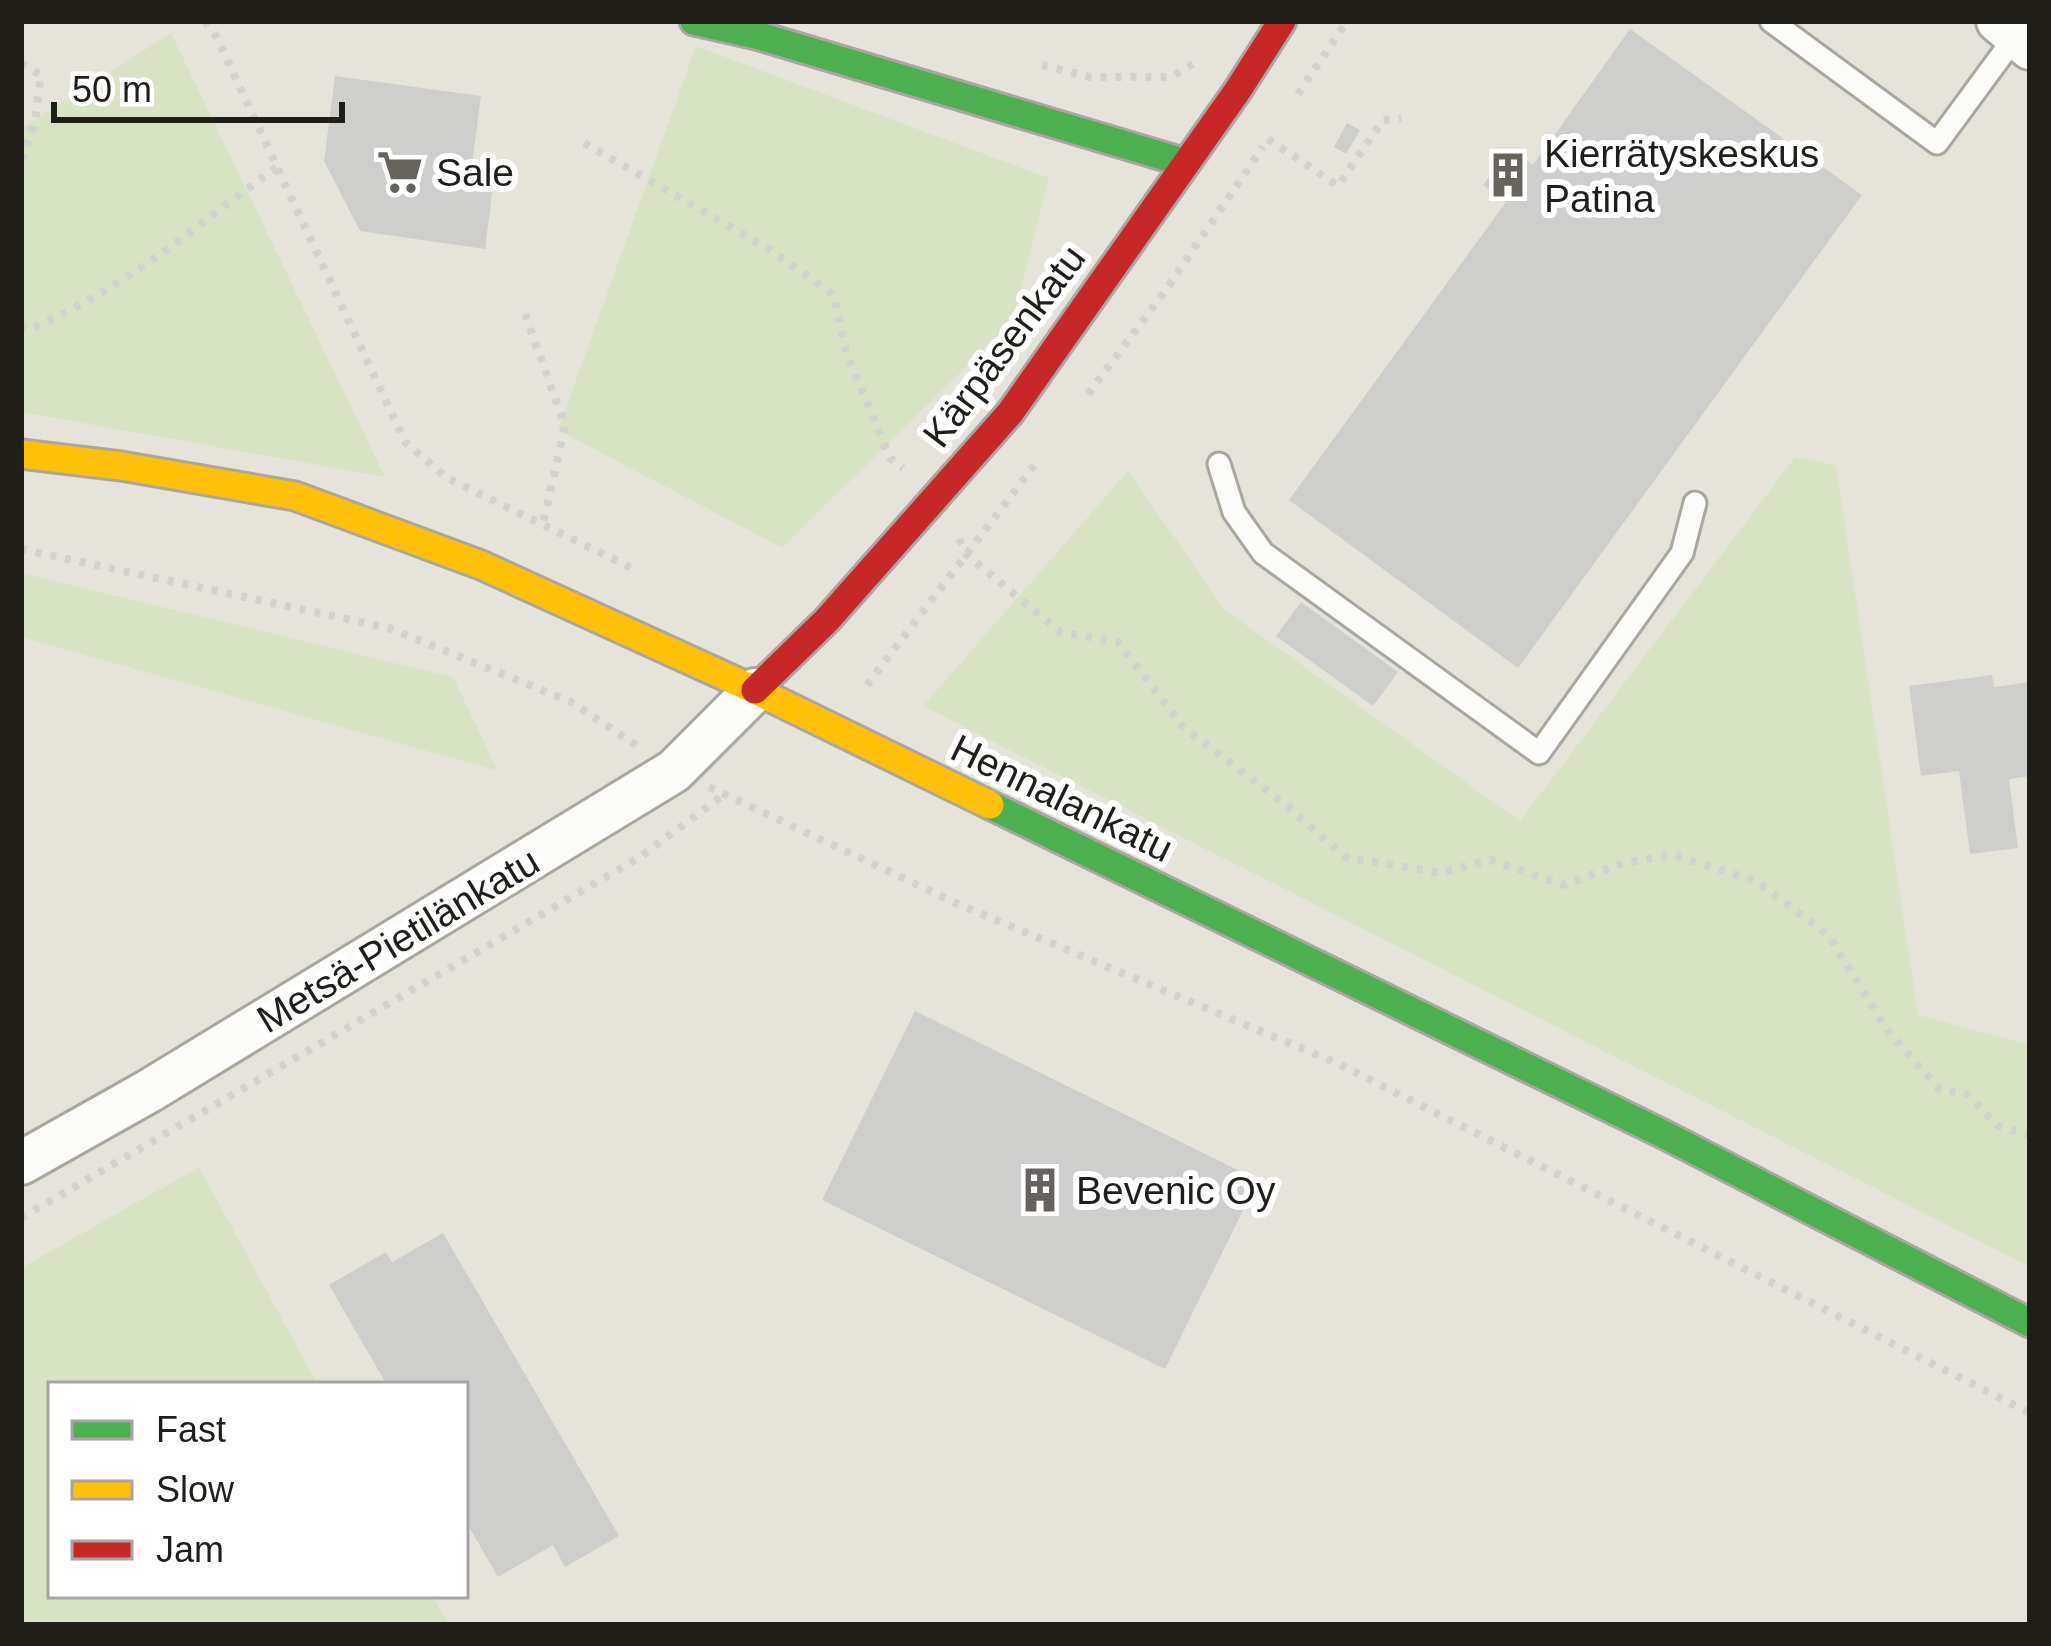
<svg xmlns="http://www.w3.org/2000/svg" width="2051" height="1646" viewBox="0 0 2051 1646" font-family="Arial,sans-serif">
<rect width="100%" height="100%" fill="#e6e4da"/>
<path fill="#d8e3c6" d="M171 33 385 477 21 412V129Z
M696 46 1049 178 1013 321 782 548 558 430Z
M1795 457 1836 465 1918 1015 2030 1045V1267L923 706 1128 471 1225 610 1520 821Z
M21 573 453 677 498 771 21 637Z
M199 1167 318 1385H51V1595H432L449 1625H21V1268Z"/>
<path fill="#cececd" d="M1630 29 1862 195 1518 668 1289 500 1506 202 1483 185 1510 149 1533 165Z
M335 76 481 96 470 182 493 186 485 249 360 231 324 161Z
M1347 123 1360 130 1346 154 1334 147Z
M1301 602 1398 672 1373 706 1276 636Z
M1992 675 1994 687 2030 682V776L2009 779 2018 848 1970 854 1959 771 1921 776 1909 686Z
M915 1011 1258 1180 1165 1369 822 1200Z
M443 1233 619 1536 565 1567 553 1545 498 1577 465 1520V1385H387L329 1285 386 1252 392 1262Z"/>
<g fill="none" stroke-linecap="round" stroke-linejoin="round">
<g stroke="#a9a7a0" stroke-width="27">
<path id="lane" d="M1771 21 1937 143 2015 37
M1219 464 1234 512 1263 553 1539 753 1682 553 1695 503"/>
</g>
<g stroke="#a9a7a0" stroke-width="48">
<path id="street" d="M1998 21 2030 48
M21 1163 149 1091 674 771 755 690"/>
</g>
<g stroke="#a9a7a0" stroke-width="33">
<path id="fast" d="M694 21 756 35 1186 163
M990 805 1665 1135 2030 1323"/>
</g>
<g stroke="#a9a7a0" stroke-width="33">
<path id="slow" d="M21 454 121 466 295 496 481 565 755 690 990 805"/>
</g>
<g stroke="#a9a7a0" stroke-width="33">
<path id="jam" d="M755 690 827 620 1010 413 1238 90 1282 21"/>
</g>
<path stroke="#d2d2cf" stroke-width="8" stroke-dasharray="6 9" stroke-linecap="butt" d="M205 21 216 36 405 442 447 478 636 570
M21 63 41 75 35 121 21 164
M1042 65 1090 77H1171L1196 62
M1298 94 1347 21
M1268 139 1338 186 1383 120 1401 118
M584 143 769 249 834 295 846 352 890 458 903 468
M525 314 565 426 543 523
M21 326 26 330C119 294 197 225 277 167
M1088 394 1165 291 1263 147
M959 539 967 555 1060 632 1118 642 1183 727 1286 805 1345 857 1440 873 1490 860 1563 885 1624 863 1673 855 1756 881 1828 935 1887 1030 1938 1088 1968 1095 1998 1126 2030 1135
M21 549 389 628 571 702 639 747
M867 685 1039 459
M709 787 958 904 1339 1064 2030 1413
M21 1218 640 857 725 794"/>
<use href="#lane" stroke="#fbfbf9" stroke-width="21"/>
<use href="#street" stroke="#fbfbf9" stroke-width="42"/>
<use href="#fast" stroke="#4caf50" stroke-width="27"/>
<use href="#slow" stroke="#ffc107" stroke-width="27"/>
<use href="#jam" stroke="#c62828" stroke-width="27"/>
</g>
<defs>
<g id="supermarket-bare" transform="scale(3.6)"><path d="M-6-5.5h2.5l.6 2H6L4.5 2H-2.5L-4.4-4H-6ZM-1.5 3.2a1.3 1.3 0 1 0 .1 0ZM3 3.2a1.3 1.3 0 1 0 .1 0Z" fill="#65635c" stroke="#fff" stroke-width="2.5" paint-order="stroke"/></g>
<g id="building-bare" transform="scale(3.6)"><path d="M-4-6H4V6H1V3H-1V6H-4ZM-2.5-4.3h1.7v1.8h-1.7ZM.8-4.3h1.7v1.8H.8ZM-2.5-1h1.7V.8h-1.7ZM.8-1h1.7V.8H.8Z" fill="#65635c" stroke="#fff" stroke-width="2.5" paint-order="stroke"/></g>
</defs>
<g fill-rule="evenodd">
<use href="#supermarket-bare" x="400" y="172"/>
<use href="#building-bare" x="1508" y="175"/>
<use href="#building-bare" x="1040" y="1190"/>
</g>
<g text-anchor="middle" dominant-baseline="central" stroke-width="12" stroke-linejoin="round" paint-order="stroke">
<g font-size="39" fill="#201e18" stroke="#fff" text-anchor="start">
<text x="1544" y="153">Kierrätyskeskus<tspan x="1544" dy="45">Patina</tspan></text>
<text x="436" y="172">Sale</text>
<text x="1076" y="1190">Bevenic Oy</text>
</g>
<g font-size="39" fill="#201e18" stroke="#fff">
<text transform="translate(1004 346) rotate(-53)">Kärpäsenkatu</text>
<text transform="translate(1062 798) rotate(26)">Hennalankatu</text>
<text transform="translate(398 940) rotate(-31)">Metsä-Pietilänkatu</text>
</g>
</g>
<rect width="2051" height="1646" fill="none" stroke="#201e18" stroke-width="48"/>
<rect x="48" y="1382" width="420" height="216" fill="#ffffff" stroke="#a6a5a3" stroke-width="3"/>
<rect x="72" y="1421" width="60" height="18" fill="#4caf50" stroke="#a6a5a3" stroke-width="3"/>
<text x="156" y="1442" font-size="36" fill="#201e18">Fast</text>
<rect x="72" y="1481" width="60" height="18" fill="#ffc107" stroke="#a6a5a3" stroke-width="3"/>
<text x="156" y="1502" font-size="36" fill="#201e18">Slow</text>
<rect x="72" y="1541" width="60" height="18" fill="#c62828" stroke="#a6a5a3" stroke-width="3"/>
<text x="156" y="1562" font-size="36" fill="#201e18">Jam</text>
<path d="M54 102v18h288v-18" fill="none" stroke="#201e18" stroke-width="6"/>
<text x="72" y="102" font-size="36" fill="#201e18" stroke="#ffffff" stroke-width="9" paint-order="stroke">50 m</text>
</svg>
